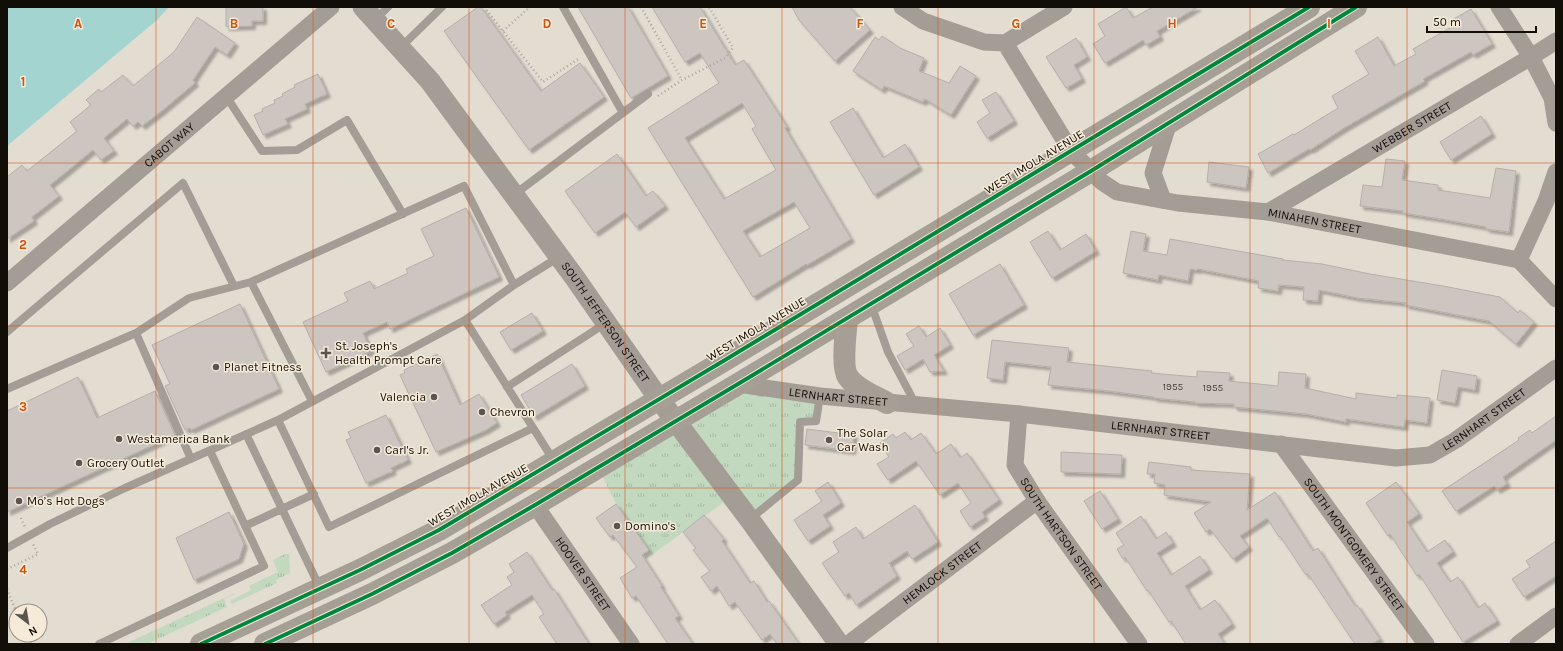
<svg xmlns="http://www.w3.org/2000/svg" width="1563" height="651" viewBox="0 0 1563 651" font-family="Karla,sans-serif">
<defs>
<pattern id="grass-tufts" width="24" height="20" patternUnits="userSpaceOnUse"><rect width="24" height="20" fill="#c3d9bf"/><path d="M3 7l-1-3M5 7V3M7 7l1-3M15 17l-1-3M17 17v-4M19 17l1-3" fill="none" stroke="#a6b9a3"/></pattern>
<filter id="shadow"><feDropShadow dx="3.5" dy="3.5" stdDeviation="1" flood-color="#0004"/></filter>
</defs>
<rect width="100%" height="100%" fill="#e2dcd1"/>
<path fill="url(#grass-tufts)" d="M738 384 820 396 816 421 800 422 798 480 750 520 732 496 652 555 616 504 598 467Z
M285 554H289L290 573 276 580 277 583 232 604 230 601 251 590 249 586 278 572 273 560Z
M239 591 224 599 227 607 147 644H125Z"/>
<path fill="#a4d4d0" d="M7 7H169L157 20 7 146Z"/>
<path fill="#cdc6c0" stroke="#b5afa9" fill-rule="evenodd" filter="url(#shadow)" d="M226 7H263V21H252V26L226 27Z
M478 7H481L541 91 580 63 604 97 529 150 444 31Z
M578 7H628L668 76 631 98Z
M652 7H700L735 65 744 60 787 127 785 128 851 239 807 265 806 264 753 297 648 128 719 83 700 53 685 62ZM742 103 756 126 752 129 776 170 724 199 685 138ZM794 202 810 228 760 257 743 231Z
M792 7H850L870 30 835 61 799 20Z
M1126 7 1133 18 1153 7H1198L1157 31 1160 37 1146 45 1143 40 1105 63 1093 44 1105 36 1098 24Z
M1471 9 1492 44 1473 55 1471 52 1423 79 1425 81 1344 128 1310 150 1309 149 1268 173 1258 154 1293 134 1294 135 1338 108 1332 96 1369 74 1355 51 1378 37 1394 66 1416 54 1413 49 1455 25 1452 20Z
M197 17 235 43 227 55 215 47 193 80 195 83 163 110 142 126 138 122 133 126 127 119 104 138 114 151 101 160 93 150 65 173 50 185 59 196 32 217 34 221 7 239V177L22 165 27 171 77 131 70 122 91 105 86 100 99 89 101 92 123 75 133 86 174 52Z
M882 36 900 48 924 58 919 71 949 83 960 66 976 76 951 115 925 99 923 102 884 86 882 90 853 71 875 37 879 40Z
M1076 38 1087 57 1074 65 1082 79 1066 88 1046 57Z
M318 74 327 94 305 104 307 109 285 119 288 124 263 135 254 115 263 111 262 109 275 103 274 100 283 96 282 94 295 87 294 85Z
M996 92 1014 121 987 138 977 122 990 113 982 100Z
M853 108 883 158 905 144 919 167 874 195 830 122Z
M1481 116 1492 134 1451 160 1440 142Z
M617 154 646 196 653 191 665 206 636 227 625 212 595 233 565 191Z
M1386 159 1405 161 1402 180 1438 185V190L1490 198 1496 168 1516 171 1509 232 1486 229V227L1441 219 1403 213V211L1360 206 1363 185 1382 187Z
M1209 162 1249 167 1246 188 1207 182Z
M466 208 499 277 390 329 387 322 363 333 371 351 326 372 303 322 348 301 344 293 370 281 374 289 408 273 406 269 434 256 421 229Z
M1048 231 1060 250 1086 234 1096 251 1052 278 1030 242Z
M1131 231 1146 234 1143 251 1167 255 1170 239 1283 259V260L1322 264 1370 274 1443 286 1500 297 1518 313 1520 310 1534 322 1516 344 1489 321 1405 305 1406 303 1358 298 1319 290 1318 301 1303 300 1304 287 1279 285 1278 291 1258 288 1259 281 1198 269 1197 270 1190 269 1188 281 1159 275 1158 280 1123 273Z
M1000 264 1024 305 973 335 949 294Z
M240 304 279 389 191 430 190 428 185 430 165 386 170 384 152 345Z
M532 313 543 331 511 350 500 332Z
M919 326 926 337 940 328 950 345 934 355 944 371 930 372 923 359 905 370 897 356 914 346 906 334Z
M992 340 1069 348 1067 362 1152 371 1151 373 1197 377V371L1230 373 1229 381 1278 386 1279 372 1306 374 1305 388 1356 399V393L1397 398V395L1430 398 1427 423 1405 420 1404 427 1346 419V422L1306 414 1234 407V404L1195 403V402L1154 398V397L1109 391 1048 385 1051 367 1005 362 1003 380 987 378Z
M437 354 460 405 479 394 497 423 486 430 436 452 400 375 405 373 404 370Z
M572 364 585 386 534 417 521 395Z
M1442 370 1477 376 1475 390 1458 387 1455 403 1437 400Z
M78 377 97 418 155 391 175 435 7 512V411Z
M386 415 408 460 391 468 393 471 366 483 346 440 351 438 348 432Z
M1556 416V440L1503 477 1507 484 1497 490 1494 486 1456 511 1442 491 1519 440 1518 438 1530 430 1532 433Z
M807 429 854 435 852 451 805 445Z
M905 432 911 440 921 433 936 454 951 444 960 458 967 453 999 500 982 512 985 517 970 527 960 511 971 503 958 483 940 495 916 461 888 480 877 464 889 457 880 443 893 434 896 438Z
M1061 452 1122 455 1121 474 1061 472Z
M1149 462 1191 467V470L1250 474 1247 510 1275 492 1313 551 1318 548 1355 606 1357 605 1380 639 1372 644H1355L1308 574 1306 575 1280 536 1279 537 1267 518 1240 536 1249 547 1233 559 1210 529 1206 532 1194 513 1211 502 1164 495 1165 485 1154 483 1155 474H1147Z
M828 482 841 503 823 515 830 526 808 541 794 520 822 501 815 491Z
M1396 482 1419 514 1407 522 1427 552 1445 540 1453 552 1437 563 1450 582 1458 577 1478 608 1485 603 1497 621 1463 642 1419 574 1417 576 1390 534 1388 536 1366 503Z
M1100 491 1118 519 1102 529 1084 501Z
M616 504 649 550 642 555 662 586 661 587 679 616 675 618 693 644H668L636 596 632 598 620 578 637 567 613 535 610 537 596 518Z
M915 505 938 542 912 559 907 551 889 563 897 576 856 605 849 593 845 596 822 563 839 552 833 542 856 527 863 539Z
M229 512 244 544 239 559 194 580 176 538Z
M704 515 724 539 722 541 750 583 754 581 767 602 769 601 799 644H777L770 634 762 640 735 602 729 606 717 586 711 591 701 577 710 571 693 550 696 548 683 532Z
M1141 516 1156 539 1166 532 1173 543 1157 553 1171 575 1200 556 1209 570 1185 586 1200 610 1215 600 1224 612 1232 624 1218 634 1225 644H1186L1171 621 1169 622 1148 590 1147 591 1125 557 1123 559 1117 549 1124 545 1116 533Z
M1556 541V576L1524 597 1512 579 1530 567 1526 561Z
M527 552 552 590 554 589 589 644H557L539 617 544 614 532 595 505 612 507 615 494 624 481 605 512 585 507 577 514 572 509 564Z"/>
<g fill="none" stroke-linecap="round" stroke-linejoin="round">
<path stroke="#aaa59d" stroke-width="2.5" stroke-dasharray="1 3" stroke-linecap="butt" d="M484 7 543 82 580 58
M641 7 682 80
M503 31 530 7
M658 96 682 80 725 58 733 48 709 7
M21 518 25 527
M7 569 38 554 33 544
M7 589 16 611
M27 635 31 644"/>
<path stroke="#a39d96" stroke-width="8" d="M563 7 623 113
M375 20 388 7
M401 47 442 7
M226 96 262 151 297 150 347 120 403 214
M515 194 648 94
M251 282 312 401
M871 304 888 352 916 405
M465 320 554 461
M7 332 183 183 234 286
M136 333 191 459
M507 387 606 323
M7 389 136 333 189 298 251 282 464 186 514 285
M278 420 329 527 533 428
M246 434 320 588
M750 519 798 480 800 422 816 421 820 396
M245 526 314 494
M7 548 50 524 125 488 278 420 465 320 514 285 559 257
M99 644 264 566 210 451"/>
<g stroke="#a39d96" stroke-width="17">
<path id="s1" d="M902 7 923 21 984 42 1005 43 1071 151 1102 182 1117 192 1178 203 1268 212 1519 260 1556 299"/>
<path d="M1499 7 1531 57 1552 98 1556 123"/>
<path d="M1005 43 1064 7"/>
<path d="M1163 200 1153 173 1169 122"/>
<path id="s2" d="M1268 212 1531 57 1556 41"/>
<path d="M1519 260 1546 201 1556 172"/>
<path id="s3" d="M7 283 331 7"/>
<path id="s4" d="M738 384 820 396 1019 414 1396 458 1430 455 1456 440 1556 368"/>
<path id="s5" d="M1019 414 1015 465 1037 501 1139 644"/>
<path id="s6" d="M1281 444 1426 644"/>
<path id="s7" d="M535 505 631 644"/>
<path id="s8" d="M848 644 1037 501"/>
<path d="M1518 644 1556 616"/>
</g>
<path stroke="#a39d96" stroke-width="21" id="s9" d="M363 7 430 81 575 278 659 399 750 520 839 644"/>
<path stroke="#a69f96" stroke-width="22" d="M847 318C846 332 841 367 848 377 856 389 875 396 887 403
M201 644 360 570 439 530 725 360 1309 7
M265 644 372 594 452 553 535 505 738 384 1091 171 1356 7"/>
<g stroke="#f6ead8" stroke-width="6">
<path id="cycleway" d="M201 644 360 570 439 530 725 360 1309 7
M265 644 372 594 452 553 535 505 738 384 1091 171 1356 7"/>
</g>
<use href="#cycleway" stroke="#00873e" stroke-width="4"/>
</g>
<path fill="none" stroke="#d2510c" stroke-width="1" stroke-opacity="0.55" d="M156 7V644M313 7V644M469 7V644M625 7V644M782 7V644M938 7V644M1094 7V644M1250 7V644M1407 7V644M7 163H1556M7 326H1556M7 488H1556"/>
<g fill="#5a554e" stroke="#f6ead8" stroke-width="1.5">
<path d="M324 347h4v4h4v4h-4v4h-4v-4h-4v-4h4z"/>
<circle cx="216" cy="367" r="4"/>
<circle cx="434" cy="397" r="4"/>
<circle cx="482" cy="412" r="4"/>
<circle cx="119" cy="439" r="4"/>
<circle cx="829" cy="440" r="4"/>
<circle cx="377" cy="450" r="4"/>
<circle cx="79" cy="463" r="4"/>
<circle cx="19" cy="501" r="4"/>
<circle cx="617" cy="526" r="4"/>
</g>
<g text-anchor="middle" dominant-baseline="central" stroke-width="3" stroke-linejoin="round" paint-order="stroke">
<g font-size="10" fill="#433e38">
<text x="1173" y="387">1955</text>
<text x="1213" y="388">1955</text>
</g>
<g font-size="12" fill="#110d07" stroke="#f6ead8">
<text stroke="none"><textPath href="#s2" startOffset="167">WEBBER STREET</textPath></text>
<text stroke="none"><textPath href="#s3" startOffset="213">CABOT WAY</textPath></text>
<text transform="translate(1034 162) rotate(-31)">WEST IMOLA AVENUE</text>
<text stroke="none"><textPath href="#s1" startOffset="499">MINAHEN STREET</textPath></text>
<text stroke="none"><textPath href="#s9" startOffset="398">SOUTH JEFFERSON STREET</textPath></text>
<text transform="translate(756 329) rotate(-31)">WEST IMOLA AVENUE</text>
<text stroke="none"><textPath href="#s4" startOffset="101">LERNHART STREET</textPath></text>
<text stroke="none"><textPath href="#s4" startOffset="761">LERNHART STREET</textPath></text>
<text stroke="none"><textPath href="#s4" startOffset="425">LERNHART STREET</textPath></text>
<text transform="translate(478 495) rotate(-30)">WEST IMOLA AVENUE</text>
<text stroke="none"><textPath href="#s5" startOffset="134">SOUTH HARTSON STREET</textPath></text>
<text stroke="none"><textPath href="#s6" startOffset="124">SOUTH MONTGOMERY STREET</textPath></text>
<text stroke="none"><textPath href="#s8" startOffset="118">HEMLOCK STREET</textPath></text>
<text stroke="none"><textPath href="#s7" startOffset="84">HOOVER STREET</textPath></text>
</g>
<g font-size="12" fill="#110d07" stroke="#f6ead8" text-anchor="start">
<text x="335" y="346">St. Joseph's<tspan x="335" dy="14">Health Prompt Care</tspan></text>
<text x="224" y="367">Planet Fitness</text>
<text x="426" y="397" text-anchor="end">Valencia</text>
<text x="490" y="412">Chevron</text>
<text x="837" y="433">The Solar<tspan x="837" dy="14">Car Wash</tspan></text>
<text x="127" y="439">Westamerica Bank</text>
<text x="385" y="450">Carl's Jr.</text>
<text x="87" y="463">Grocery Outlet</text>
<text x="27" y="501">Mo’s Hot Dogs</text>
<text x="625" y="526">Domino's</text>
</g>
</g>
<g font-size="13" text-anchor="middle" font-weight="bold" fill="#d2510c" stroke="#f6ead8" stroke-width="3" stroke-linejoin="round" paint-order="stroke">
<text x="78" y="28">A</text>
<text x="234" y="28">B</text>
<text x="391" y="28">C</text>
<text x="547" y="28">D</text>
<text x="703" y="28">E</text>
<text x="860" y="28">F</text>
<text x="1016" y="28">G</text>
<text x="1172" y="28">H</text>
<text x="1329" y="28">I</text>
<text x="23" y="86">1</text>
<text x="23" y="249">2</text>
<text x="23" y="411">3</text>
<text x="23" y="574">4</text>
</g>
<rect width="1563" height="651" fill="none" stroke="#110d07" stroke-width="16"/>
<g transform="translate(28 623) rotate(149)"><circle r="19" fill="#f6ead8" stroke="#9a9284"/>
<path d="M0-3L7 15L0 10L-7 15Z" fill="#5a554e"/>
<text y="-6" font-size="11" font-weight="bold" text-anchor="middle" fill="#110d07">N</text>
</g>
<path d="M1427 26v6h109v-6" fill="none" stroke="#110d07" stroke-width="2"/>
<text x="1433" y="26" font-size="12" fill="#110d07" stroke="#f6ead8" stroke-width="3" paint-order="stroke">50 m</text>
</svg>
